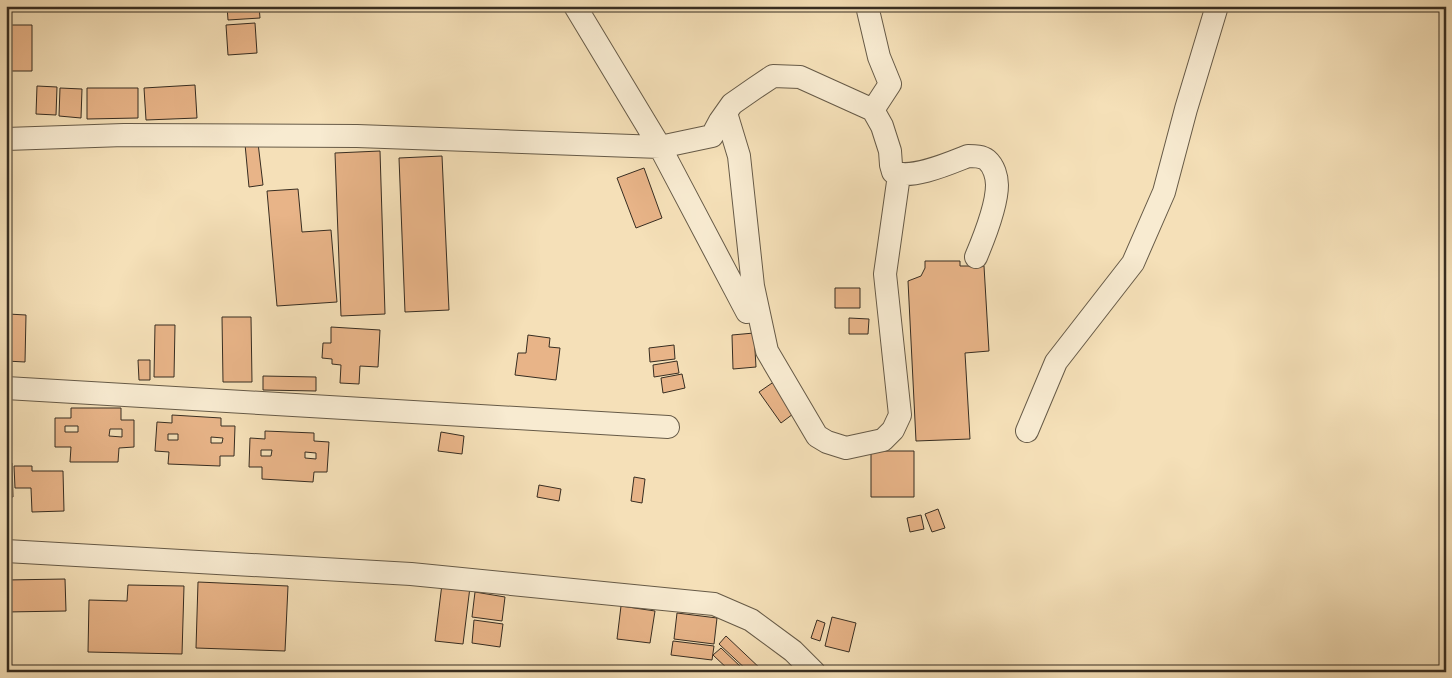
<svg xmlns="http://www.w3.org/2000/svg" width="1452" height="678" viewBox="0 0 1452 678" font-family="'IM FELL Great Primer',serif">
<rect width="100%" height="100%" fill="#f5e0b8"/>
<filter id="stains"><feTurbulence type="fractalNoise" baseFrequency=".004" numOctaves="4"/><feColorMatrix values="0 0 0 0 .2 0 0 0 0 .09 0 0 0 0 .02 0 0 0 .5 -.17"/></filter>
<radialGradient id="worn" r=".72"><stop offset=".6" stop-color="#630" stop-opacity="0"/><stop offset="1" stop-color="#630" stop-opacity=".3"/></radialGradient>
<path fill="#e8b488" stroke="#372d21" fill-rule="evenodd" d="M227 6H259L260 18 228 20Z
M255 23 257 53 228 55 226 25Z
M10 25H32V71H9Z
M195 85 197 118 146 120 144 88Z
M37 86 57 87 56 115 36 114Z
M60 88 82 89 81 118 59 116Z
M87 88H138V118L87 119Z
M258 143 263 185 249 187 245 144Z
M380 151 385 314 341 316 335 153Z
M442 156 449 310 405 312 399 158Z
M644 168 662 218 636 228 617 178Z
M298 189 302 232 331 230 337 302 277 306 267 191Z
M925 261H960V266H984L989 351 965 353 970 439 916 441 908 281 921 276 925 268Z
M835 288H860V308H835Z
M8 314 26 315 25 362 6 361Z
M222 317H251L252 382H223Z
M849 318 869 319 868 334H849Z
M155 325H175L174 377H154Z
M331 327 380 330 378 367 360 366 359 384 340 383 341 365 332 364V359L322 358 323 343H331Z
M754 333 756 367 733 369 732 335Z
M528 335 550 338 549 347 560 348 556 380 515 375 518 353H526Z
M674 345 675 359 650 362 649 348Z
M138 360H150V380H139Z
M677 361 679 373 654 377 653 365Z
M682 374 685 388 663 393 661 378Z
M263 376 316 377V391L263 390Z
M775 381 797 411 781 423 759 392Z
M71 408H121V420H134V447L119 448 118 462H70L71 447H55V418H71ZM65 426H78V432H65ZM110 429H122V437L109 436Z
M172 415 221 418V426H235L234 456H220V466L168 464 169 452 155 451 157 422 172 423ZM168 434H178V440H168ZM211 437 223 438 222 443H211Z
M265 431 314 433V441L329 442 327 472H314L313 482 262 479V467H249L250 438 265 439ZM261 450H272L271 456H261ZM305 452 316 453V459L305 458Z
M441 432 464 436 462 454 438 451Z
M871 451H914V497H871Z
M6 463H12L13 497H6Z
M14 466H32V471H63L64 511 32 512 31 488H15Z
M634 477 645 479 642 503 631 501Z
M539 485 561 489 559 501 537 497Z
M938 509 945 528 932 532 925 514Z
M921 515 924 529 910 532 907 518Z
M65 579 66 611 6 612V580Z
M198 582 288 586 285 651 196 648Z
M442 584 470 587 463 644 435 641Z
M128 585 184 586 182 654 88 652 89 600 127 601Z
M475 592 505 597 502 621 472 617Z
M621 606 655 611 650 643 617 639Z
M677 613 717 618 714 644 674 639Z
M832 617 856 623 849 652 825 646Z
M474 620 503 624 500 647 472 643Z
M817 620 825 623 820 641 811 638Z
M726 636 764 672H749L719 644Z
M673 641 714 646 712 660 671 655Z
M721 648 742 668 738 672H731L713 655Z"/>
<g fill="none" stroke-linecap="round" stroke-linejoin="round">
<g stroke="#665a47" stroke-width="24">
<path id="minor" d="M575 6 660 147 747 312
M867 6 879 57 890 84 873 110
M726 113 739 156 753 286 767 351 817 436 827 442 846 448 883 440 893 430 900 415 885 274 899 175
M6 139 124 135 357 136 660 147 712 136 720 121 732 104 755 88 773 76 800 77 873 110 882 126 890 151 891 165 893 172C912 180 950 163 968 156 975 156 982 156 987 160 994 166 997 177 997 185 997 206 984 238 976 257
M6 388 668 427
M1027 431 1056 362 1133 263 1164 192 1186 109 1217 6
M6 551 411 574 714 604 751 620 793 651 814 672"/>
</g>
<use href="#minor" stroke="#f8ebd1" stroke-width="22"/>
</g>
<rect width="1452" height="678" fill="none" stroke="#f5e0b8" stroke-width="25"/>
<rect x="8" y="8" width="1437" height="663" fill="none" stroke="#372d21" stroke-width="2.5"/>
<rect x="12" y="12" width="1427" height="653" fill="none" stroke="#372d21"/>
<rect width="100%" height="100%" filter="url(#stains)"/>
<rect width="100%" height="100%" fill="url(#worn)"/>
</svg>
